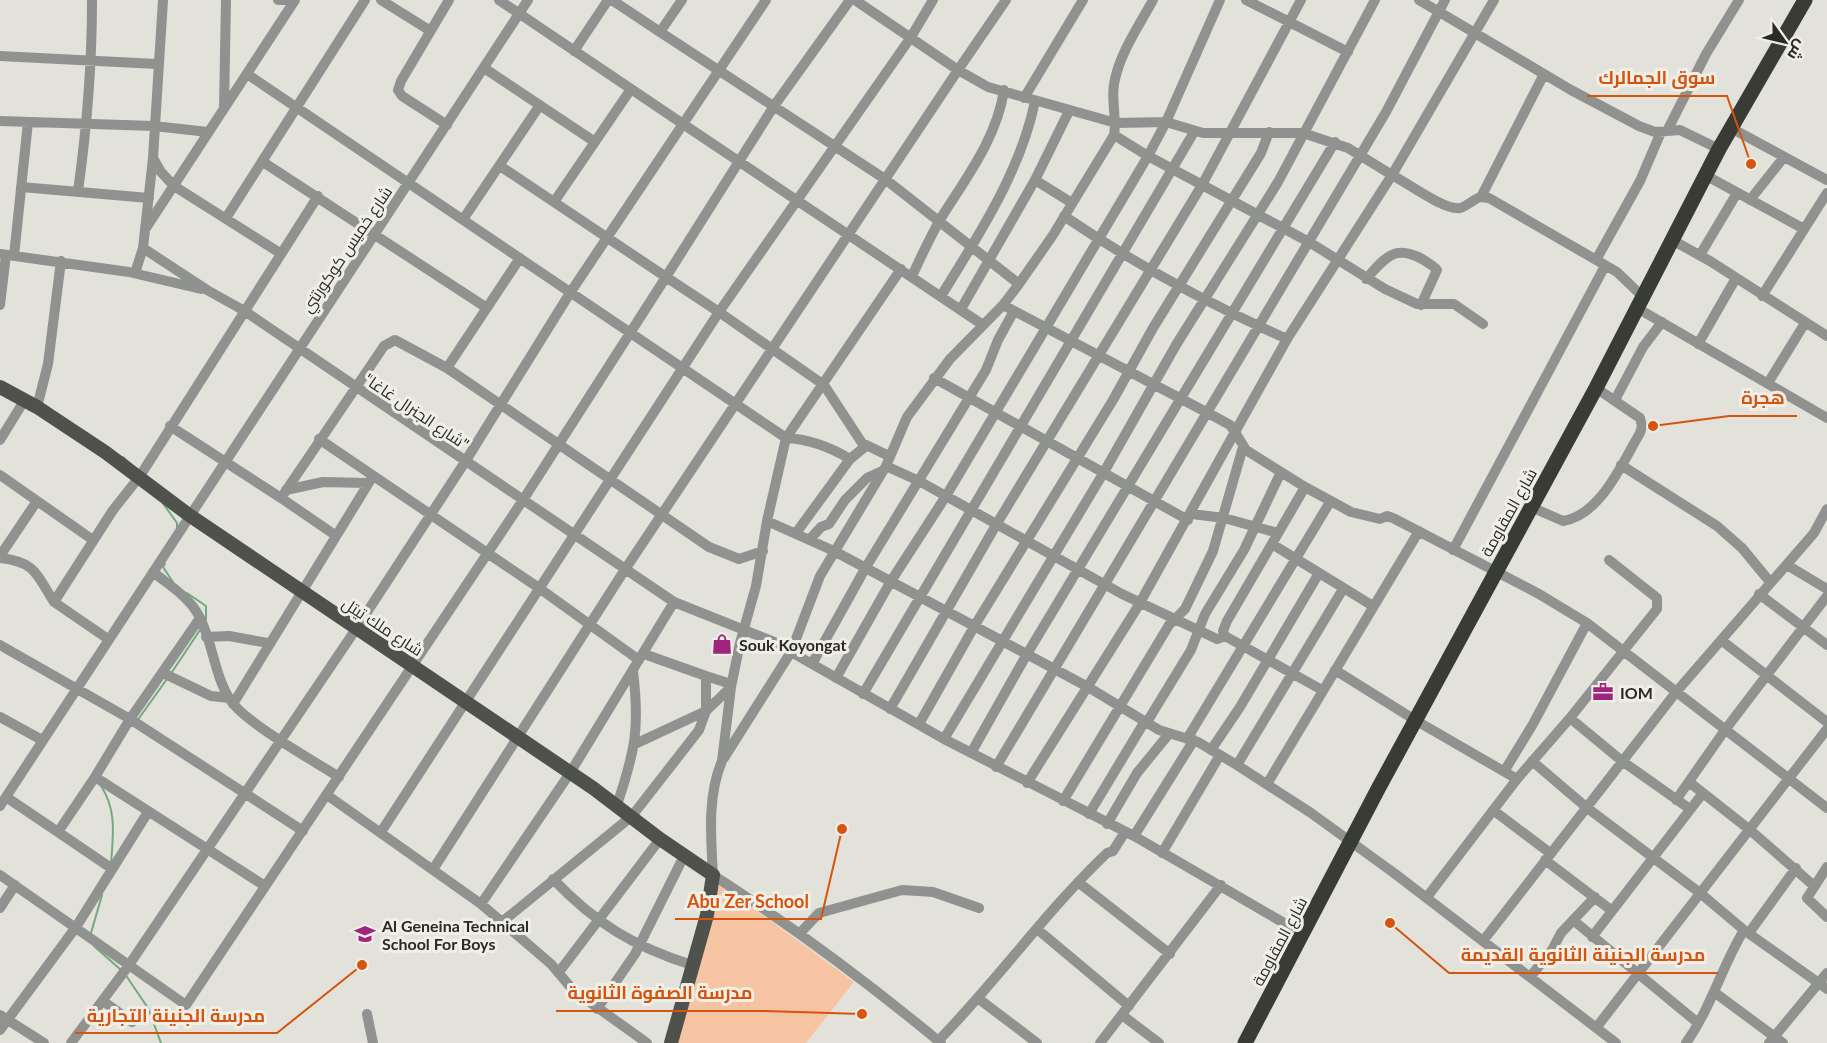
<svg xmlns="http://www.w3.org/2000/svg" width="1827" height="1043" viewBox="0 0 1827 1043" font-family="Lato,Cairo,sans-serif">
<rect width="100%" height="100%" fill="#e2e2da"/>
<path fill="#f7c4a3" d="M719 883 854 982 806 1043H674Z"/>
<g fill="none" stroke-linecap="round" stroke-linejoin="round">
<path stroke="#71aa7d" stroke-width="2" d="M123 457 134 467
M162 502 177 523V528
M165 564 163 567 173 582
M187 593 206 606V619
M172 672 200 630
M137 721 167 679
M101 786C117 810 113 835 111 864
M91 933 102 895
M94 946 121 970
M127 977 148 1008 161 1043"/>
<path stroke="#90928f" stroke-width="10" d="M278 0H289
M381 0 429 30
M612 0 660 32
M682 0 660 32 885 179 1019 284
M766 0 683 124 983 325
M855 0 958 70 1006 0
M1153 0C1139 26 1119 54 1114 84 1111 101 1117 118 1114 135L1053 235 1019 284 1003 305 950 359 907 417 886 466 820 576 791 652 944 739 1134 836 1303 934
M1246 0 1348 52
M1419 0 1571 90 1639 126 1655 132 1680 130 1719 149
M1494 0 1392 175C1406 182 1445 211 1460 208 1468 206 1473 199 1481 197L1544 74
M574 51 608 0
M0 56 157 64
M484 68 595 142
M247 74 786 438C810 439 830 447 850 459L866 446
M1024 98 1083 0
M224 108 226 0
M1069 111 1035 180 1072 203
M0 121 154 126 208 132
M447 125 402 96 398 90 401 81 449 0
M1731 128 1827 180
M1667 131 1706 54 1739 0
M1114 135 1148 156 1309 242 1385 289 1417 304H1454L1483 324
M153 158 161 172 174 186 280 253
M263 162 487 308
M500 166 666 277 774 106 850 0
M1705 175 1804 229
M21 187 149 198
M78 191C87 127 92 64 92 0
M1481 197 1489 198 1617 272 1643 297
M1750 200 1784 157
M554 202 631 89
M1064 216C1133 263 1211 305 1287 339
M226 218 365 0
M464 218 540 105
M146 228 295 0
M1672 240 1710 261 1827 336
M143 248 207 290 243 310 674 602
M0 254 129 272 201 289
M1700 255 1737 193
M14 256 28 122
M1596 260 1640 181 1661 132
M901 269 786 438 767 521 756 586 740 643 731 687 722 761C707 796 711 838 713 875 795 928 866 981 941 1043
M135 273 143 248 153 158 163 0
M912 276C921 257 930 237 941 218 966 178 997 138 1004 90
M1366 279C1385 258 1394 244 1422 259 1428 263 1433 265 1437 270L1421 305
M941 296C978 236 1021 171 1035 101
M1762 296 1827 193
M0 305 6 255
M1003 305 1208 413 1230 425 1235 432 1137 608 1027 783
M1637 308 1827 418
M961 309 1035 180
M1698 344 1736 278
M447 368 520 258
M934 378 1188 520
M1768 383 1805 323
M1615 400 1643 347 1662 322
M37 407 48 364 61 261
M170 426 281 498 384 346 395 340 447 368 709 547 739 559 763 551
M319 439 539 588 639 660
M0 440 24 401
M889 456 862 443 824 385 719 312 911 37 933 0
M1621 465 1717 526 1742 548 1770 582
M886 466 919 481 1122 594 1217 639 1225 636 1322 690
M0 475 93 540
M286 490 323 482 368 483
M281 498 335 535
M1531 507 1563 521C1601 515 1622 463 1640 433L1642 426 1640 418 1596 388
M1192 514 1224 518 1278 533
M767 521 834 551 1088 687 1159 730 1198 742 1237 765 1311 813 1394 873 1616 1043
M796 533 850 459
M810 539 821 527 829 524 845 500 867 478 882 471
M1272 544 1373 606
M1453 550 1605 266
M0 556 37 501
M0 558C36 562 36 574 54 602L113 510 140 476 318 196
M1787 565 1827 589
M153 572C169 585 189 597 199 616 213 642 214 676 231 701 246 723 314 761 339 777
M1759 594 1827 645
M54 602 108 639
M1225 636 1223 631 1227 621 1305 487
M206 637 229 636 268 643
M1721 640 1827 722
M0 645 130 719 303 831
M812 664 866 567 986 370 998 340 1014 311
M1335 670 1415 720 1517 779
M163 673 211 696 229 698
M706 676 731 684
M836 678 891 581 946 496 1148 156 1166 122 1220 0
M863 694 1194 132
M233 704 373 476
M890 709 996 525 1202 185 1301 0
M0 717 42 740
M1570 718 1622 761 1690 809
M1147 722 1191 650 1205 614 1244 550 1281 472
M919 724 975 625 1113 400 1153 328 1261 153 1269 132
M944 739 1104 472 1176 345 1278 182 1375 0
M1187 739 1330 502
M635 744 706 711V676L644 654
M1211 750 1240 707 1319 573
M971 753 1027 654 1335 142
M724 758 791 652
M1532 761 1586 807 1700 893 1744 930 1827 989
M1237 765 1343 589
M996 767 1386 112 1445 0
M1505 770 1533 724 1587 623
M95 777 130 719 200 618
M1689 782 1750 830 1813 885
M1267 784 1419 531
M327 795 481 904 551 964 573 990 647 1043
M6 797 58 832 95 777 265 886
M1676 800 1725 730 1827 596
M1063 801 1169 625 1185 609 1213 551 1243 447
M617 805C635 751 640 729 633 671
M0 806 528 0
M1493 810 1550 853
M1089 814 1145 721
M1107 824 1137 773 1168 735
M58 832 111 868
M1134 836 1194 740
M1162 853 1220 755
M1545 860 1611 910
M1827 867 1807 898 1827 917
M434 868 624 571 958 70 988 87 1116 123 1166 122 1203 133H1303L1348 148 1392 175 1287 339 1235 432 1246 450 1305 487 1351 512 1380 519 1387 516 1393 518 1539 594 1587 623 1827 808
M0 875 186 1005 523 500 666 277 719 312 381 832
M553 879C595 923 634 947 692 965
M1078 882 1170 954
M1427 897 1517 779 1570 718 1657 609V598L1609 560
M481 904 570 773 674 602 792 649
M0 908 15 885
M1573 920 1698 1023
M502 922 632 816 699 730 706 711 731 687
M1037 929 1129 1006
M801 932 819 913 902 890 933 892 979 908
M1749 933 1796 868
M1592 937 1703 793
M1483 941 1677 691 1814 533 1827 509
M559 972 660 839
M1530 977 1552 950 1561 933 1595 897
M1714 992 1783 1043
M979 999 1037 1043
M103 1001 132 1022
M597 1009 635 954 684 856
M367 1014 373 1043
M0 1015 44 1043
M1122 1015 1159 1043
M1596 1028 1827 729
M0 1030 76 927 148 812
M938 1041C997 981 1046 911 1107 853L1113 851 1125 832
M71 1043 129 965 356 629 465 462 570 293 683 124 499 0
M1100 1043 1221 885
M1686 1043C1711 1008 1722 966 1744 930
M1769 1043 1827 973"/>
<path stroke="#4f514c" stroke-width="14" d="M0 387 37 407 105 452 189 515 593 788 660 839 713 875 707 915 671 1043"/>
<path stroke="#393b35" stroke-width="15" d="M1245 1043 1378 789 1596 388 1719 149 1805 0"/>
</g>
<defs>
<g id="shop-bare" transform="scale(1.62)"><path d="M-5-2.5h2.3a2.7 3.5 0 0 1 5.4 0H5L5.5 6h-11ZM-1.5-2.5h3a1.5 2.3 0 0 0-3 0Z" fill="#9f257c" stroke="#f0efe7" stroke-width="2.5" paint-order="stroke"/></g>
<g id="office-bare" transform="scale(1.62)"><path d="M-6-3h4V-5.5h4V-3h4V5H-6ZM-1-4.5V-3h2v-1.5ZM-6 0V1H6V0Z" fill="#9f257c" stroke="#f0efe7" stroke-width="2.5" paint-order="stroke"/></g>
<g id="university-bare" transform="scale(1.62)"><path d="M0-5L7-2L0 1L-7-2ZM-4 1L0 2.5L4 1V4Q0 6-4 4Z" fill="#9f257c" stroke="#f0efe7" stroke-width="2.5" paint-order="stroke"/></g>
</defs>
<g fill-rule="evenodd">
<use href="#shop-bare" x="722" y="644"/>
<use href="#office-bare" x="1603" y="692"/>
<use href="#university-bare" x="365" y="934"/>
</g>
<g text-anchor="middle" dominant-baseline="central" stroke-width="6" stroke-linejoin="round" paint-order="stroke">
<g font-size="16" fill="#2a2926" stroke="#f0efe7">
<text transform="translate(346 249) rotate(-56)">شارع خميس كوكورتني</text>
<text transform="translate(417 411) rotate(34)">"شارع الجنرال غاغا"</text>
<text transform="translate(1508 512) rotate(-61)">شارع المقاومة</text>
<text transform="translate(383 626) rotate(33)">شارع ملك تيتل</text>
<text transform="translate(1279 941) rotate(-62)">شارع المقاومة</text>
</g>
<g font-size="16" font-weight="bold" fill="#2a2926" stroke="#f0efe7" text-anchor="start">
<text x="739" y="644">Souk Koyongat</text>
<text x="1620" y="692">IOM</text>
<text x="382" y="925">Al Geneina Technical<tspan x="382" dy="18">School For Boys</tspan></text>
</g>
</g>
<path fill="none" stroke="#d5540f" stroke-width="2" d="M1751 164L1727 96H1587M1653 426L1729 416H1797M842 829L821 919H675M1390 923L1449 973H1718M862 1014L765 1011H556M362 965L277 1033H75"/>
<g fill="#d5540f" stroke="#f0efe7" stroke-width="2">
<circle cx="1751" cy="164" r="6"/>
<circle cx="1653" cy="426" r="6"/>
<circle cx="842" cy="829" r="6"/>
<circle cx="1390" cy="923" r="6"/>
<circle cx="862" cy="1014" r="6"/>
<circle cx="362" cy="965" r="6"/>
</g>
<g font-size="18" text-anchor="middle" font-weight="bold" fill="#d5540f" stroke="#f0efe7" stroke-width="6" stroke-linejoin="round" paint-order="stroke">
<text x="1657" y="84">سوق الجمالرك</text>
<text x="1763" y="404">هجرة</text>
<text x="748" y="908">Abu Zer School</text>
<text x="1583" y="961">مدرسة الجنينة الثانوية القديمة</text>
<text x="660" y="999">مدرسة الصفوة الثانوية</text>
<text x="176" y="1022">مدرسة الجنينة التجارية</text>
</g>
<g transform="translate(1785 42) rotate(124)" stroke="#f0efe7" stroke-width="4.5" paint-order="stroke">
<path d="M0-4.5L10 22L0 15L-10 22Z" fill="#2a2926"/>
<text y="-9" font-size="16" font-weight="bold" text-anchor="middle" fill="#2a2926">ش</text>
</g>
</svg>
